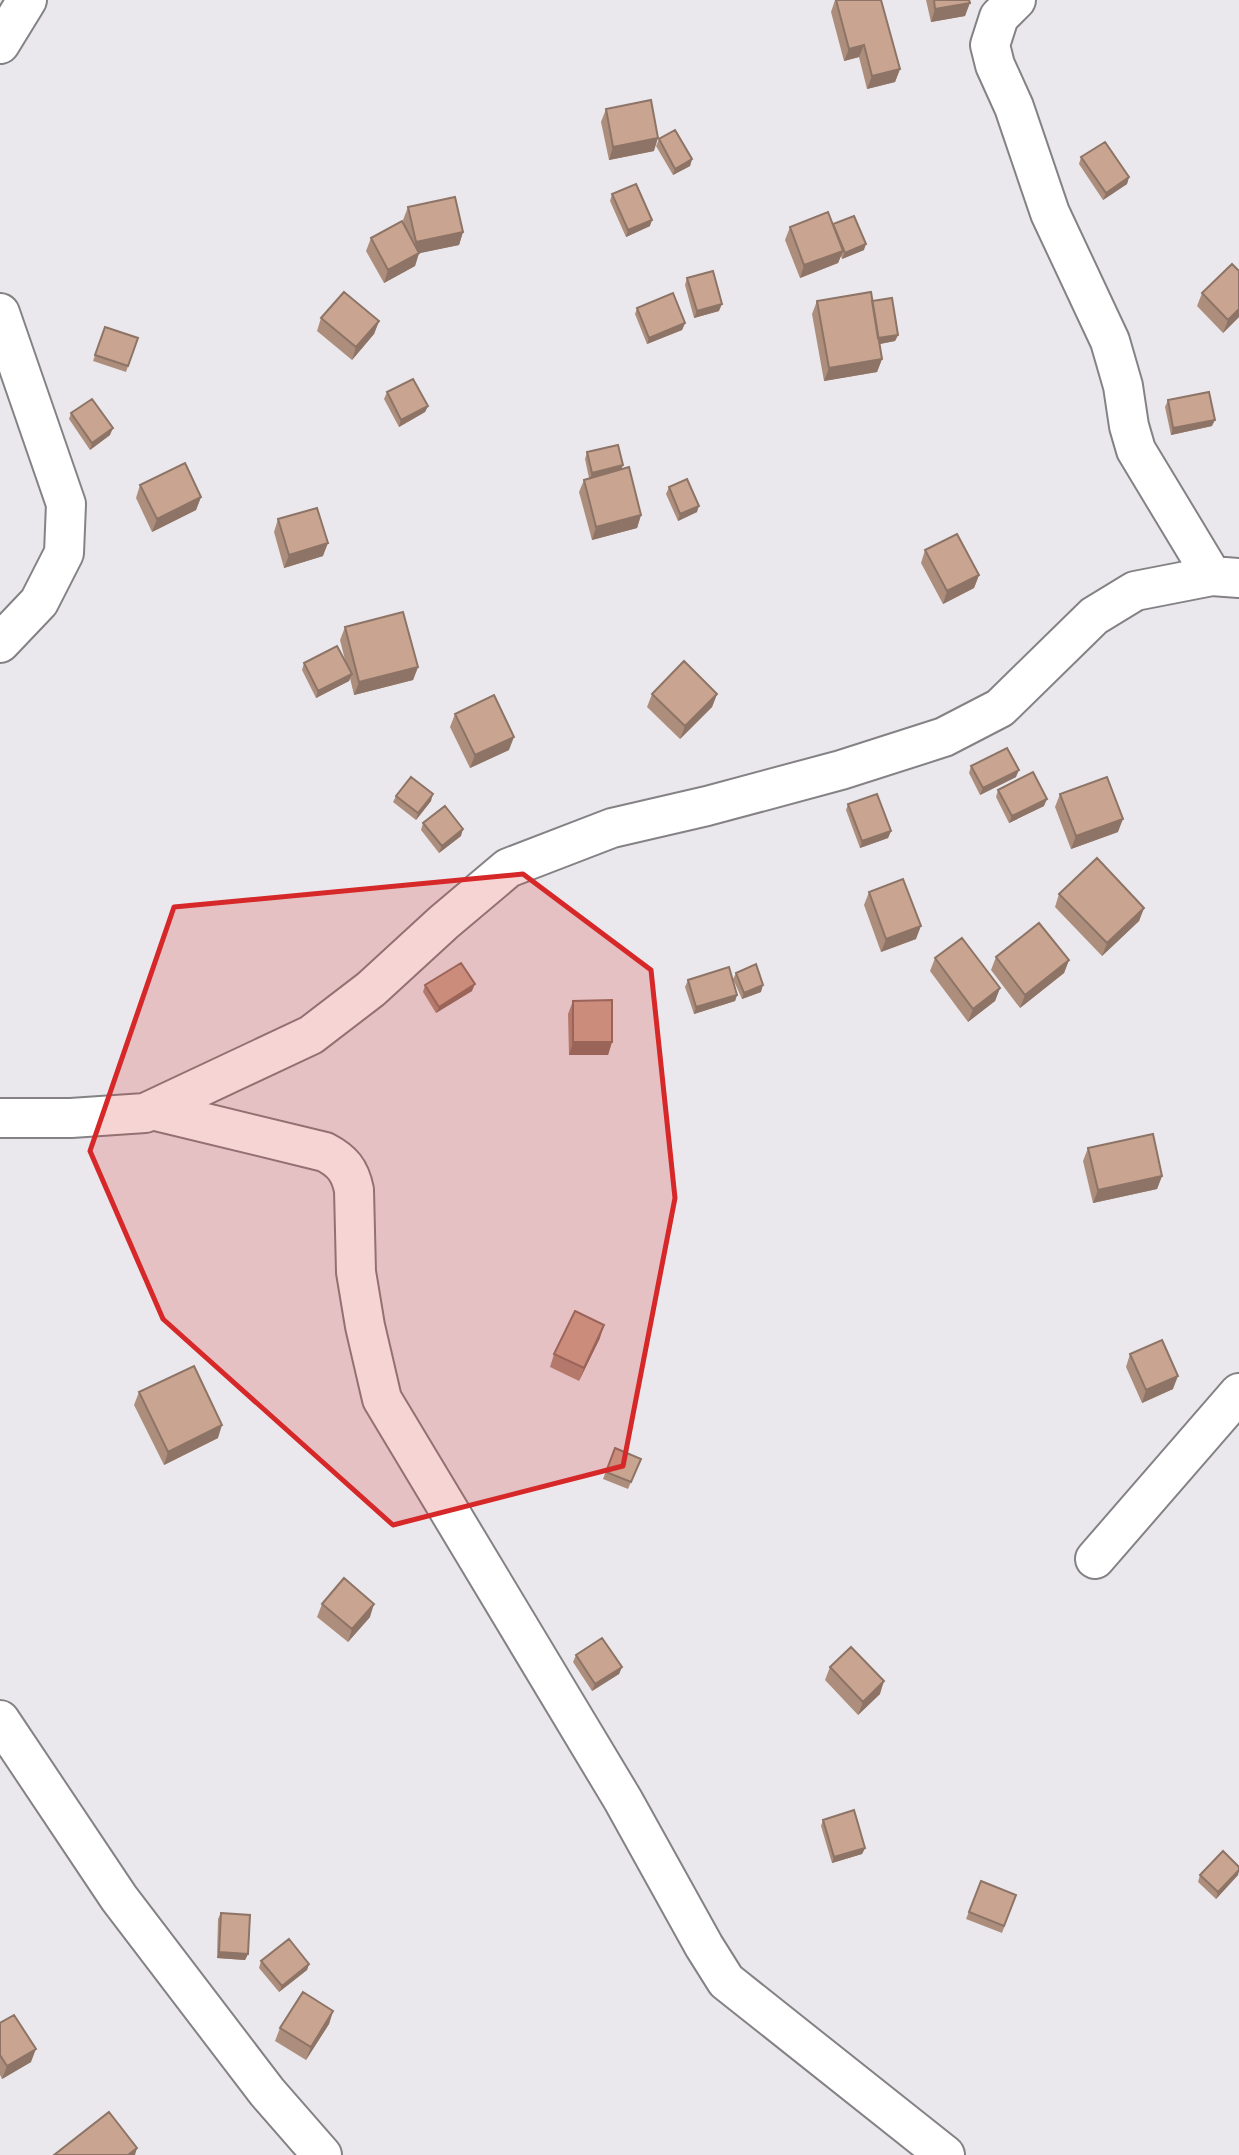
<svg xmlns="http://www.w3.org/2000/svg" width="1239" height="2155" viewBox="0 0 1239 2155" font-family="Karla,sans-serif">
<rect width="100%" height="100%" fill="#eae8ec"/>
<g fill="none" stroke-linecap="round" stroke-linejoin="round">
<g stroke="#848285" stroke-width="42">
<path id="minor" d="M1016 0 999 17 990 45 995 65 1014 107 1050 213 1110 341 1123 386 1129 426 1136 450 1212 576
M0 44 27 0
M0 313 66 504 64 553 39 602 0 643
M152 1110 325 1152C342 1161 350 1170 354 1190L356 1272 365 1326 382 1399 623 1800 704 1946 726 1981 945 2155
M0 1118H71L145 1113 311 1035 371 989 444 922 508 868 612 828 707 806 841 770 944 737 1000 708 1094 616 1135 591 1212 576 1239 578
M1095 1559 1239 1393
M0 1720 119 1898 267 2092 322 2155"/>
</g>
<use href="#minor" stroke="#fff" stroke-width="38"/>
</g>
<path fill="#ad8e7d" d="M835 0H881L900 69 895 82 867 89 859 57 844 61 831 12Z
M926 0H969L965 16 931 22Z
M606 109 654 151 609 160 601 122Z
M659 139 692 159 690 166 673 175 656 146Z
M1081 157 1129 177 1127 184 1103 200 1079 164Z
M612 194 650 226 626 237 610 201Z
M408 207 463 232 459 245 419 253 415 266 384 283 366 251 371 238 405 227 403 220Z
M833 224 864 250 842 259 841 256 838 263 800 278 785 240 790 227Z
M687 278 719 311 694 318 685 285Z
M1202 293 1239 317 1223 333 1197 306Z
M817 301H872L898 335 895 341 879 344 882 359 877 372 824 381 812 314Z
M637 308 685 323 682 330 647 344 635 314Z
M321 318 379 321 374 334 352 360 317 331Z
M105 327 138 338 126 372 93 361Z
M387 392 428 406 425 412 399 427 384 399Z
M1168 400 1212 426 1171 435 1165 407Z
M71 413 110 435 90 450 69 419Z
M587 452 623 465 621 469 641 515 637 528 592 540 579 492 584 480 589 478 585 459Z
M140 485 201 497 196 510 152 532 136 498Z
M669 487 697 512 678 521 666 494Z
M278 519 323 556 284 568 274 532Z
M925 550 979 575 974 588 943 604 921 563Z
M345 627 418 667 413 680 354 695 350 678 349 681 316 698 302 670 304 663 346 664 340 640Z
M652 694H717L712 707 680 739 647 707Z
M455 714 509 750 470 768 450 727Z
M971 766 1016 777 980 795 969 773Z
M998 790 1044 806 1009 823 996 797Z
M1060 794 1118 832 1071 849 1055 807Z
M396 796 431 801 416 820 393 802Z
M848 804 891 831 888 838 860 848 846 810Z
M423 823 461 836 439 853 421 830Z
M869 892 916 939 881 952 864 905Z
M1059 894 1144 908 1139 921 1102 956 1055 907Z
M996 957 1069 960 1064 973 1020 1008 991 970Z
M935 958 1000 988 995 1001 968 1022 930 971Z
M736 973 761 992 742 999 733 979Z
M688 980 737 995 735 1001 694 1014 685 987Z
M425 985 472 991 436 1013 423 992Z
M573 1001 612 1042 608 1055H569L568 1014Z
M1088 1148 1162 1176 1157 1189 1093 1203 1083 1161Z
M600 1338 579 1381 550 1367 554 1354Z
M1130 1354 1173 1389 1142 1403 1126 1367Z
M139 1392 218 1438 164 1465 134 1405Z
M615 1448 641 1459 628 1489 603 1479Z
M322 1604 370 1617 348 1642 317 1617Z
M576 1655 622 1667 619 1674 592 1691 573 1662Z
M830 1667 880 1694 858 1715 825 1680Z
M823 1820 865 1848 862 1854 832 1863 821 1826Z
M1239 1867 1238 1875 1216 1899 1198 1882 1200 1875Z
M981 1881 1016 1895 1002 1933 966 1919Z
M221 1913 248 1954 245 1960 217 1958 218 1919Z
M261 1961 309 1964 307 1970 279 1992 259 1968Z
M333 2011 329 2024 306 2060 275 2041 280 2028Z
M0 2023 31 2062 2 2079 0 2075Z"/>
<path fill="#8d7466" d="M970 3 965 16 931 22 935 9Z
M864 45 859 57 844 61 849 49Z
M900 69 895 82 867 89 872 76Z
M658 138 654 151 609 160 613 147Z
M692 159 690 166 673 175 675 169Z
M1129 177 1127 184 1103 200 1106 193Z
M652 220 650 226 626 237 628 230Z
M463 232 459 245 411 255 416 242Z
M866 244 864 250 842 259 845 253Z
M843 251 838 263 800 278 804 265Z
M419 253 415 266 384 283 388 270Z
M722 304 719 311 694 318 697 311Z
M1239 309V317L1223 333 1228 320Z
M379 321 374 334 352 360 356 347Z
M685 323 682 330 647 344 649 338Z
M898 335 895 341 875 345 877 338Z
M882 359 877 372 824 381 829 368Z
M428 406 425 412 399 427 401 420Z
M1215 420 1212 426 1171 435 1173 428Z
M113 428 110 435 90 450 92 443Z
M623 465 620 472 590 479 592 473Z
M201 497 196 510 152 532 157 519Z
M699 506 697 512 678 521 680 514Z
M641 515 637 528 592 540 596 527Z
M328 543 323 556 284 568 289 555Z
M979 575 974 588 943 604 947 591Z
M418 667 413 680 354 695 359 682Z
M352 674 349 681 316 698 318 691Z
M717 694 712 707 680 739 685 726Z
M514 737 509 750 470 768 475 755Z
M1019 770 1016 777 980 795 983 788Z
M433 794 431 801 416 820 418 813Z
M1047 799 1044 806 1009 823 1012 816Z
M1123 819 1118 832 1071 849 1076 836Z
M463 829 461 836 439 853 442 846Z
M891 831 888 838 860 848 862 841Z
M1144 908 1139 921 1102 956 1107 943Z
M921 926 916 939 881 952 886 939Z
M1069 960 1064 973 1020 1008 1025 995Z
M475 984 472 991 436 1013 439 1007Z
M763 985 761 992 742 999 744 993Z
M1000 988 995 1001 968 1022 973 1009Z
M737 995 735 1001 694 1014 696 1007Z
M573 1042H612L608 1055H569Z
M1162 1176 1157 1189 1093 1203 1098 1190Z
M604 1325 600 1338 579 1381 584 1368Z
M1178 1376 1173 1389 1142 1403 1146 1390Z
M222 1425 218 1438 164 1465 168 1452Z
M374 1604 370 1617 348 1642 352 1629Z
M622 1667 619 1674 592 1691 595 1684Z
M884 1681 880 1694 858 1715 863 1702Z
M865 1848 862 1854 832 1863 834 1857Z
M1239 1870 1238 1875 1216 1899 1218 1892Z
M219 1952 248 1954 245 1960 217 1958Z
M309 1964 307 1970 279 1992 282 1986Z
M333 2011 329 2024 306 2060 311 2047Z
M36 2049 31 2062 2 2079 7 2066Z
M137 2148 135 2155H128Z"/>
<path fill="#c9a591" stroke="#8d7466" stroke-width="2" d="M836 0H881L900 69 872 76 864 45 849 49Z
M934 0H969L970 3 935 9Z
M651 100 658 138 613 147 606 109Z
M675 130 692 159 675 169 659 139Z
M1105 142 1129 177 1106 193 1081 157Z
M636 184 652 220 628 230 612 194Z
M455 197 463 232 416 242 408 207Z
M828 212 843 251 804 265 790 227Z
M854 216 866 244 845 253 833 224Z
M402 221 419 253 388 270 371 238Z
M1232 264 1239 271V309L1228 320 1202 293Z
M713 271 722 304 697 311 687 278Z
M344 292 379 321 356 347 321 318Z
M871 292 882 359 829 368 817 301Z
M673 293 685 323 649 338 637 308Z
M892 298 898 335 878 338 872 301Z
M105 327 138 338 128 366 95 355Z
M413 379 428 406 401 420 387 392Z
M1209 392 1215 420 1173 428 1168 400Z
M92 399 113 428 92 443 71 413Z
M618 445 623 465 592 473 587 452Z
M185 463 201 497 157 519 140 485Z
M629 467 641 515 596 527 584 480Z
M687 479 699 506 680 514 669 487Z
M317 508 328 543 289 555 278 519Z
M957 534 979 575 947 591 925 550Z
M403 612 418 667 359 682 345 627Z
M337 646 352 674 318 691 304 663Z
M684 661 717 694 685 726 652 694Z
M494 695 514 737 475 755 455 714Z
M1007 748 1019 770 983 788 971 766Z
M1033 772 1047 799 1012 816 998 790Z
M411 777 433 794 418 813 396 796Z
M1107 777 1123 819 1076 836 1060 794Z
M877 794 891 831 862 841 848 804Z
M445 806 463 829 442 846 423 823Z
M1097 858 1144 908 1107 943 1059 894Z
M903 879 921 926 886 939 869 892Z
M1039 923 1069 960 1025 995 996 957Z
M962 938 1000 988 973 1009 935 958Z
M461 963 475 984 439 1007 425 985Z
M756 964 763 985 744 993 736 973Z
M729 967 737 995 696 1007 688 980Z
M612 1000V1042H573V1001Z
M1153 1134 1162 1176 1098 1190 1088 1148Z
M575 1311 604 1325 584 1368 554 1354Z
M1162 1340 1178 1376 1146 1390 1130 1354Z
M194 1366 222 1425 168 1452 139 1392Z
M615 1448 641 1459 631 1482 606 1472Z
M344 1578 374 1604 352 1629 322 1604Z
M602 1638 622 1667 595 1684 576 1655Z
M851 1647 884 1681 863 1702 830 1667Z
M854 1810 865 1848 834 1857 823 1820Z
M1223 1851 1239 1867V1870L1218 1892 1200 1875Z
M981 1881 1016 1895 1004 1926 969 1912Z
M221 1913 250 1915 248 1954 219 1952Z
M289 1939 309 1964 282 1986 261 1961Z
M303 1992 333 2011 311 2047 280 2028Z
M14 2015 36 2049 7 2066 0 2055V2023Z
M109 2112 137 2148 128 2155H54Z"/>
<path fill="#d62828" fill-opacity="0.2" stroke="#d62828" stroke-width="5" stroke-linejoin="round" d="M523 874 651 970 675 1198 623 1466 393 1525 163 1319 90 1151 174 907Z"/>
</svg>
